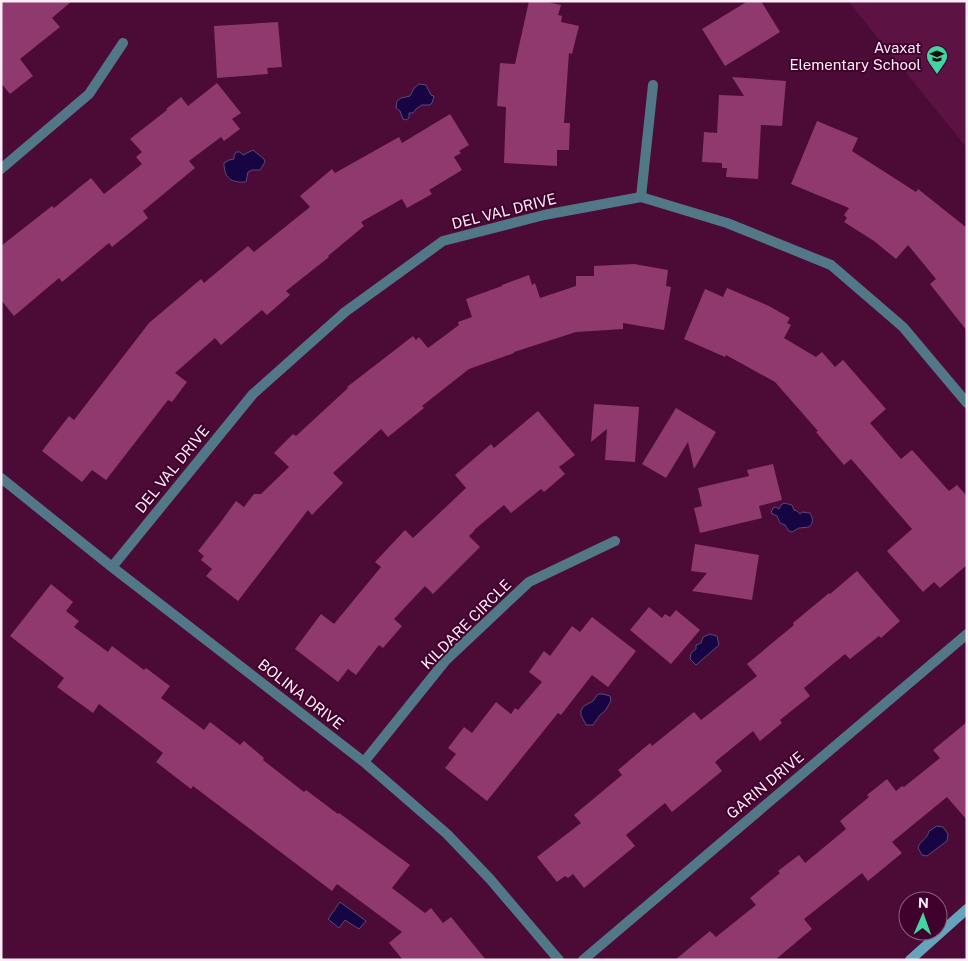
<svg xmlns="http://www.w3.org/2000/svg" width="968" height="961" viewBox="0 0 968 961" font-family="'Public Sans',sans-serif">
<rect width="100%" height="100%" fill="#4c0a37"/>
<path fill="#5c1344" d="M848 1H967V148Z"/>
<path fill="#160443" stroke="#5b4a78" d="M419 84 426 85 431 95 434 96 432 103 430 105H422L416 109 413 113H409V118L406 120 403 119 400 111 396 108 397 101 401 98 410 96 414 88Z
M253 150 264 159 265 162 260 170H252L248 172 246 182C231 183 224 178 224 163L229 160 234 159V156L236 152H240L243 155Z
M784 503 792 505 794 510 797 511 800 514 802 512 810 513C813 519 814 522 809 527L799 528 792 532 789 531 785 525 780 523 777 516 771 513 773 508 776 507 779 509 781 505Z
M710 634 717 636 719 645 696 665 690 659 691 653 696 649V645L701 643 703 637Z
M598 694H603L610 696 611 701 605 711 600 715 593 725H586L581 715V710L584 706 593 701Z
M937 826 943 827 948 834 947 841 927 856 922 855 918 848C919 841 928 839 929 831Z
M340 902 366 921 359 929 345 920 339 928 328 919Z"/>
<path fill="#8f396f" d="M1 1H72L52 18 60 27 20 59 33 76 10 94 1 83Z
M529 1H543L561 5 558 15 562 16 561 22 579 26 572 54 569 53 564 123H570L569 150H557V166L504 163 506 107 497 106 500 63 515 64Z
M748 1H761L780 32 725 66 702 29Z
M278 22 282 67 267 68 268 74 217 78 214 26Z
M732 77 786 81 782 126 761 125 758 179 726 177 727 168H722V163L702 162 704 132 717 133 719 95 744 96Z
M217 83 241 113 232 119 240 129 224 141 221 137 189 161 195 168 143 211 148 218 112 247 109 243 62 282 59 278 14 316 1 300V246L52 206 54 208 91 178 104 194 142 164 136 157 142 152 130 139 167 110 166 109 181 97 188 106Z
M450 114 469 145 459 151 461 153 454 157 462 170 429 190 432 194 407 208 402 199 361 222 364 226 328 256 329 257 286 291 290 295 267 315 262 310 221 345 215 338 175 373 187 382 172 402 168 400 106 480 92 470 82 482 42 451 69 416 74 420 149 323 201 279 204 283 248 246 254 252 310 207 300 196 332 169 335 173 399 137 402 143Z
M817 121 858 138 852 151 916 192 918 189 967 228V331L930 284 936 279 908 245 896 259 874 241 844 222 847 218 844 215 849 208 791 184Z
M634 264 668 270 666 286 671 287 664 330 623 323V329L576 332 514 352V353L469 369 422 406 424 408 388 437 381 429 333 473 343 483 312 515 308 510 238 601 206 576 212 569 201 560 204 556 198 551 220 523 236 501 244 507 254 494H261L289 467 274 453 293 434 296 436 348 388 347 387 413 336 416 340 419 337 428 348 459 325 458 322 472 317 466 299 502 286V285L529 275 532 285 535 283 540 298 576 286V276H594V266Z
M727 288 769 306 790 318 787 323 791 325 784 338 816 357 822 352 835 367 843 360 886 409 870 423 901 459 912 450 949 491 957 485 967 496V565L940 588 934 582 923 592 887 551 912 529 851 459 844 465 816 432 818 431 775 382 726 355 725 357 684 339 705 289 723 297Z
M594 404 639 407 635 462 605 460 607 429 591 442Z
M676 408 716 432 694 469 688 442 666 478 642 464Z
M538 411 575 455 559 467 565 474 544 492 541 489 511 513 504 505 474 530H475L469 536 480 547 433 594 425 586 394 619 402 626 383 648 379 645 356 675 348 669 338 682 295 649 321 614 334 624 381 567 375 562 405 530 413 538 466 488 455 475 491 444 494 448Z
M773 464 782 500 759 506 762 518 700 533 694 508 702 506 698 488 749 476 747 470Z
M695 544 759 555 752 600 692 591 707 573 691 571Z
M857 571 900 621 881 638 879 636 850 659 845 654 804 688 810 696 780 720 782 723 760 741 753 731 715 762 722 771 672 812 665 803 626 835 635 846 584 888 573 874 568 878 565 876 557 882 537 857 581 823 574 815 622 775 618 770 650 743 652 746 694 712 701 720 757 676 747 664 794 625 793 623 829 593 830 594Z
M51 584 73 602 66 611 79 621 74 627 108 652 112 646 144 670 146 668 170 686 161 698 204 730 210 722 240 745 244 741 264 758 263 760 304 792 306 790 338 814 339 813 410 865 392 888 425 913 431 908 443 923 451 917 486 960H403L389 943 402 932 337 884 332 891 193 786 191 789 156 762 163 753 99 704 93 713 57 687 64 678 10 636Z
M649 607 662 618 665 614 670 617 676 610 700 630 671 664 630 630Z
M592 617 636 651 608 687 592 675 561 715 558 713 487 801 445 768 456 754 448 748 464 727 472 733 496 702 511 714 515 708 518 710 542 682 529 672 544 651 550 656 572 626 580 632Z
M967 722V820L947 797 892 842 902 853 868 881 862 873 804 919 812 929 775 960H675L710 931 716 937 756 905 750 898 780 873 778 871 799 855 805 863 846 829 840 821 869 797 867 795 887 779 896 791 902 786 904 787 940 758 933 750Z"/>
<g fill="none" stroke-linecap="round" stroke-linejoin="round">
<path stroke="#527887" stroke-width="10" d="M1 169 89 94 123 43
M641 197 653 85
M1 478 112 567 364 762 447 834 490 879 559 960
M112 567 253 394 345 312 443 241 544 215 641 197 727 223 831 265 903 327 967 403
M364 762 446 660 529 582 615 541
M583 960 967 634"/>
<path stroke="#66a4bd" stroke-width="10" d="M910 960 967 909"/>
</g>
<defs>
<g id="school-pin" transform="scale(1.125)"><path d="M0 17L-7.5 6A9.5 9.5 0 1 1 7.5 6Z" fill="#43d4a0" stroke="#40002d"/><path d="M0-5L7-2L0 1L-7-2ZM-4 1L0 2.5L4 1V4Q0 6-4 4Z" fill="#111"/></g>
</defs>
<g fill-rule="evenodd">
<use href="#school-pin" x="937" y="56"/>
</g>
<g text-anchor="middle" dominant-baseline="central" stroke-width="4" stroke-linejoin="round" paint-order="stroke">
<g font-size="15" fill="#fdecf5" stroke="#40002d" text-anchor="end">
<text x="921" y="47">Avaxat<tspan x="921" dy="17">Elementary School</tspan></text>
</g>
<g font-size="15" fill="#fdecf5" stroke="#40002d">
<text transform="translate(504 211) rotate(-14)">DEL VAL DRIVE</text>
<text transform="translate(172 469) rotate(-51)">DEL VAL DRIVE</text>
<text transform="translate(466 624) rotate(-45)">KILDARE CIRCLE</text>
<text transform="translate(301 694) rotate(38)">BOLINA DRIVE</text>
<text transform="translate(765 785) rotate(-40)">GARIN DRIVE</text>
</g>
</g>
<rect width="968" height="961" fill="none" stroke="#fdecf5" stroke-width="5"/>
<g transform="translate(923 916) rotate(2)"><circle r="24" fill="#40002d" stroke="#8c5e7d"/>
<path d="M0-4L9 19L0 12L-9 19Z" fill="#43d4a0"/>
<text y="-8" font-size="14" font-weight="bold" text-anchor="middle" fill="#fdecf5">N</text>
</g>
</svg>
